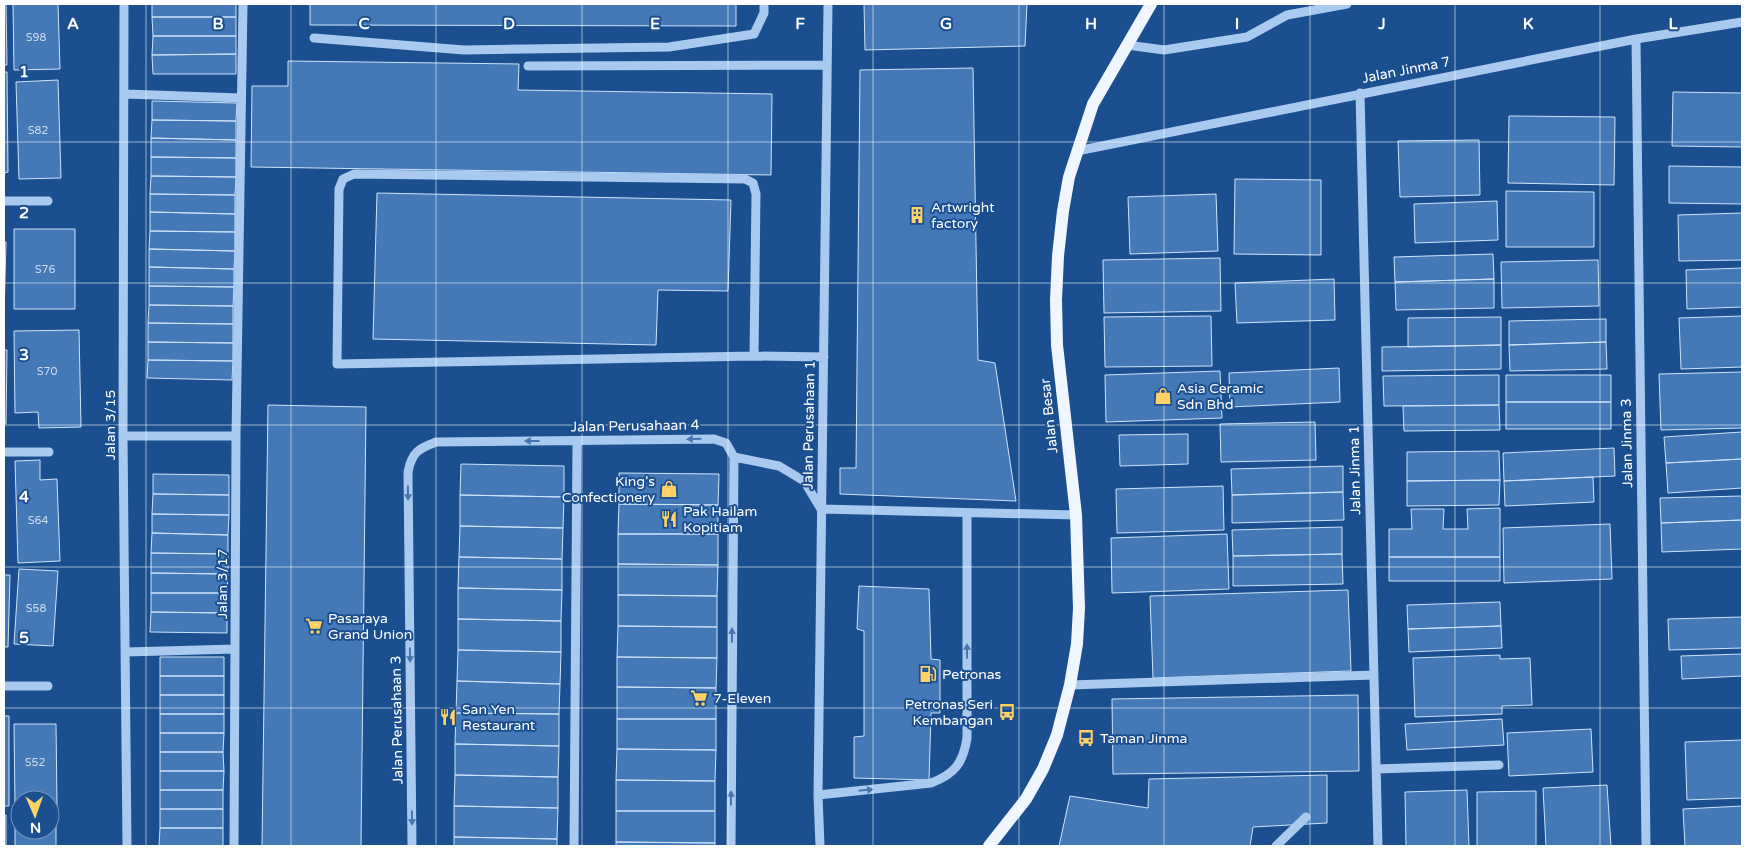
<svg xmlns="http://www.w3.org/2000/svg" width="1746" height="850" viewBox="0 0 1746 850" font-family="'Varela Round',sans-serif">
<rect width="100%" height="100%" fill="#1b4f8f"/>
<path fill="#4478b7" stroke="#cfe3fa" d="M4 4H6L7 65H4Z
M13 4H58L60 69 14 70Z
M152 4H236V17H152Z
M310 4H736V26L310 25Z
M864 4H1027L1025 46 865 50Z
M152 17H236V36H153Z
M153 36H236V54L152 55Z
M236 54V74H153L152 55Z
M288 61 519 64 518 90 772 94 771 175 251 167 252 86H288Z
M973 68 978 360 995 363 1016 501 840 494V468H856L860 70Z
M4 72H7L8 172 4 173Z
M58 80 61 178 19 179 16 82Z
M1673 92 1742 93V147L1672 146Z
M152 101 237 103 236 121 152 120Z
M1509 116 1615 117 1614 185 1508 183Z
M152 120 236 121V140L151 138Z
M151 138 236 140V158L151 157Z
M1479 140 1480 195 1400 197 1398 141Z
M151 157 236 158V177L151 176Z
M1669 166 1742 167V204L1669 203Z
M151 176 236 177 235 195 150 194Z
M1235 179 1321 180V255L1234 254Z
M1506 191 1594 192V247H1506Z
M377 193 731 200 728 291 658 290 656 345 373 339Z
M150 194 235 195V214L150 212Z
M1216 194 1218 251 1130 254 1128 197Z
M1497 201 1498 240 1415 243 1414 204Z
M150 212 235 214V232L150 231Z
M1742 213V260L1679 261 1678 215Z
M14 229H75V309H14Z
M150 231 235 232V251L149 249Z
M4 242H6L4 317Z
M149 249 235 251 234 269 149 267Z
M1493 254 1494 279 1395 282 1394 257Z
M1220 258 1221 311 1104 313 1103 260Z
M1598 260 1599 306 1502 308 1501 262Z
M149 267 234 269V287L149 286Z
M1742 268V307L1687 309 1686 270Z
M1334 279 1335 320 1237 323 1235 283Z
M1494 279V308L1396 310 1395 282Z
M149 286 234 287 233 306 149 305Z
M149 305 233 306V324L148 323Z
M1211 316 1212 366 1105 367 1104 317Z
M1742 316V367L1681 369 1679 318Z
M1501 317V345L1408 347V318Z
M1606 319V342L1509 345V321Z
M148 323 233 324V343L148 342Z
M79 330 81 427 39 428 38 412 15 413 14 331Z
M148 342 233 343V361L148 360Z
M1606 342 1607 369 1510 371 1509 345Z
M1501 345V369L1382 371V347Z
M4 350H7L6 424H4Z
M148 360 233 361 232 380 147 378Z
M1339 368 1340 402 1230 407 1229 373Z
M1220 371 1222 418 1106 422 1105 375Z
M1742 372V428L1661 430 1659 374Z
M1499 375V405L1384 406 1383 376Z
M1506 375H1611V402H1506Z
M1506 402H1611V429H1506Z
M268 405 366 407 361 846H262Z
M1499 405 1500 430 1404 431 1403 406Z
M1315 422 1316 460 1221 462 1220 424Z
M1742 432V459L1666 463 1664 437Z
M1188 434V464L1120 466 1119 435Z
M1614 448 1615 476 1504 481 1503 453Z
M1499 451 1500 480 1407 481V452Z
M1742 459V488L1668 493 1666 463Z
M40 460V480L57 479 60 561 18 563 15 461Z
M461 464 564 466V497L460 495Z
M1343 466V492L1232 495 1231 469Z
M619 473 719 474 718 505 619 504Z
M153 474 229 475V495L153 494Z
M1593 477 1594 502 1505 506 1504 481Z
M1500 480 1499 505 1407 506V481Z
M1223 486 1224 530 1117 533 1116 489Z
M1343 492 1344 520 1232 523V495Z
M153 494 229 495V515L152 514Z
M460 495 564 497 563 528 460 526Z
M1742 496V520L1661 523 1660 498Z
M619 504 718 505V534H618Z
M1500 508V557H1389V529H1412L1411 509H1444L1443 529H1468L1467 509Z
M152 514 229 515 228 535 152 533Z
M1742 520V549L1662 552 1661 523Z
M1610 524 1612 579 1504 583 1503 528Z
M460 526 563 528 562 559 459 557Z
M1342 527V554L1233 556 1232 530Z
M152 533 228 535V554L151 553Z
M618 534H718V565L618 564Z
M1227 534 1229 589 1112 593 1111 538Z
M151 553 228 554V574L151 573Z
M1342 554 1343 584 1233 586V556Z
M459 557 562 559V590L458 588Z
M1389 557H1500V581H1389Z
M618 564 718 565 717 596 618 595Z
M19 569 58 571 53 646 14 644Z
M151 573 228 574 227 593H151Z
M4 575H10L8 647H4Z
M859 586 929 589 931 659 940 660V713H931L929 780 854 778V737L864 736V631L857 629Z
M458 588 562 590 561 621 458 619Z
M1348 590 1351 671 1153 678 1150 596Z
M151 593H227V613L151 612Z
M618 595 717 596V627L618 626Z
M1500 602 1501 626 1408 629 1407 605Z
M151 612 227 613V633L150 632Z
M1742 617V648L1669 650 1668 619Z
M458 619 561 621V652L458 650Z
M618 626 717 627V658L617 657Z
M1501 626 1502 648 1409 652 1408 629Z
M458 650 561 652 560 684 457 681Z
M1742 654V676L1682 679 1681 656Z
M1500 655V659L1530 658 1532 705 1502 706V714L1415 717 1413 658Z
M160 657H224V676H160Z
M617 657 717 658 716 688 617 687Z
M160 676H224V695H160Z
M457 681 560 684 559 714 456 713Z
M617 687 716 688V719H617Z
M160 695H224V714H160Z
M1358 695 1359 771 1113 774 1112 699Z
M456 713 559 714V746L455 744Z
M160 714H224V733H160Z
M4 716H9V806H4Z
M617 719H716V750L617 749Z
M1502 719 1504 745 1407 750 1405 724Z
M14 724H56L57 805H50V800H20V806H15Z
M1591 729 1593 772 1509 776 1507 733Z
M160 733H224L223 752H160Z
M1742 740V798L1687 800 1685 742Z
M455 744 559 746 558 777 455 775Z
M617 749 716 750 715 781 616 780Z
M160 752H223L224 771H160Z
M160 771H224L223 790H160Z
M455 775 558 777V808L454 806Z
M1327 775V823L1253 827 1250 846H1059L1070 796 1148 808 1149 779Z
M616 780 715 781V811H616Z
M1607 785 1611 846H1546L1543 788Z
M160 790H223V809H160Z
M1467 790 1469 846H1406L1405 792Z
M1536 791V846H1477V792Z
M454 806 558 808 557 839 454 837Z
M1742 806V846H1685L1683 809Z
M15 809H20V830H50V809H56V846H15Z
M160 809H223V828H160Z
M616 811H715V843L616 842Z
M4 815H6V846H4Z
M160 828H223V846H159Z
M454 837 557 839V846H454Z
M616 842 715 843V846H616Z"/>
<g fill="none" stroke-linecap="round" stroke-linejoin="round">
<path stroke="#a9c9ee" stroke-width="9" d="M124 4 123 436 127 846
M314 38 464 50 669 47 754 34 764 13V4
M1636 39 1646 846
M1127 45 1164 50 1247 37 1287 15 1347 4
M528 66 827 65
M1360 93 1378 846
M125 94 241 98
M1077 151 1636 39 1742 22
M4 201H48
M754 356 756 194 753 183 745 179 354 174 343 179 339 189 337 364 754 356 824 357
M123 436H236
M4 452H49
M821 509 1076 515
M126 652 235 649
M1070 685 1374 675
M4 686H48
M1376 769 1499 765
M818 795 931 783C955 774 963 763 967 738V513
M234 846 236 436 243 4
M412 846 408 472C412 452 418 449 436 442L714 439 726 443 734 457 779 466 804 481 821 509
M574 846 577 441
M731 846 734 457
M820 846 818 795 828 4
M1276 846 1306 817"/>
<path stroke="#f0f6ff" stroke-width="12" d="M989 846 1026 799 1043 769 1057 735 1070 685 1077 644 1079 608 1076 515 1057 345 1056 300 1058 256 1063 211 1069 177 1093 104 1151 4"/>
</g>
<defs><path id="oneway-solid" d="M-6-.8H1V-3.2L6.5 0L1 3.2V.8H-6Z" transform="scale(1.25)"/></defs>
<g fill="#4674ac">
<use href="#oneway-solid" transform="translate(694 439) rotate(179)"/>
<use href="#oneway-solid" transform="translate(532 441) rotate(180)"/>
<use href="#oneway-solid" transform="translate(408 493) rotate(89)"/>
<use href="#oneway-solid" transform="translate(732 635) rotate(-90)"/>
<use href="#oneway-solid" transform="translate(967 651) rotate(-90)"/>
<use href="#oneway-solid" transform="translate(410 655) rotate(89)"/>
<use href="#oneway-solid" transform="translate(866 790) rotate(-6)"/>
<use href="#oneway-solid" transform="translate(731 798) rotate(-90)"/>
<use href="#oneway-solid" transform="translate(412 818) rotate(89)"/>
</g>
<path fill="none" stroke="#fff" stroke-width="1" stroke-opacity="0.55" d="M146 4V846M291 4V846M436 4V846M582 4V846M728 4V846M873 4V846M1019 4V846M1164 4V846M1310 4V846M1455 4V846M1600 4V846M4 142H1742M4 283H1742M4 425H1742M4 567H1742M4 708H1742"/>
<defs>
<g id="building-bare" transform="scale(1.35)"><path d="M-4-6H4V6H1V3H-1V6H-4ZM-2.5-4.3h1.7v1.8h-1.7ZM.8-4.3h1.7v1.8H.8ZM-2.5-1h1.7V.8h-1.7ZM.8-1h1.7V.8H.8Z" fill="#ffd166" stroke="#1b4f8f" stroke-width="2.5" paint-order="stroke"/></g>
<g id="shop-bare" transform="scale(1.35)"><path d="M-5-2.5h2.3a2.7 3.5 0 0 1 5.4 0H5L5.5 6h-11ZM-1.5-2.5h3a1.5 2.3 0 0 0-3 0Z" fill="#ffd166" stroke="#1b4f8f" stroke-width="2.5" paint-order="stroke"/></g>
<g id="restaurant-bare" transform="scale(1.35)"><path d="M-5-6h1v4h1v-4h1v4h1v-4h1v5L-1.5 .5V6h-2V.5L-5-1ZM5-6V6H3V1.5H1.5Q1.5-4 5-6Z" fill="#ffd166" stroke="#1b4f8f" stroke-width="2.5" paint-order="stroke"/></g>
<g id="supermarket-bare" transform="scale(1.35)"><path d="M-6-5.5h2.5l.6 2H6L4.5 2H-2.5L-4.4-4H-6ZM-1.5 3.2a1.3 1.3 0 1 0 .1 0ZM3 3.2a1.3 1.3 0 1 0 .1 0Z" fill="#ffd166" stroke="#1b4f8f" stroke-width="2.5" paint-order="stroke"/></g>
<g id="fuel-bare" transform="scale(1.35)"><path d="M-5.5-6h7V0h2V4h1.3V-2.5L3-4.5l.8-.8L6-3V5H2.5V1h-1V6h-7ZM-4.2-4.7v3.2H.2V-4.7Z" fill="#ffd166" stroke="#1b4f8f" stroke-width="2.5" paint-order="stroke"/></g>
<g id="bus-bare" transform="scale(1.35)"><path d="M-5-6H5V4H4V6H2V4H-2V6H-4V4H-5ZM-3.5-4V0h7V-4ZM-3.5 1.2v1.5H-2V1.2ZM2 1.2v1.5H3.5V1.2Z" fill="#ffd166" stroke="#1b4f8f" stroke-width="2.5" paint-order="stroke"/></g>
</defs>
<g fill-rule="evenodd">
<use href="#building-bare" x="917" y="215"/>
<use href="#shop-bare" x="1163" y="396"/>
<use href="#shop-bare" x="669" y="489"/>
<use href="#restaurant-bare" x="669" y="519"/>
<use href="#supermarket-bare" x="314" y="626"/>
<use href="#fuel-bare" x="928" y="674"/>
<use href="#supermarket-bare" x="699" y="698"/>
<use href="#bus-bare" x="1007" y="712"/>
<use href="#restaurant-bare" x="448" y="717"/>
<use href="#bus-bare" x="1086" y="738"/>
</g>
<g text-anchor="middle" dominant-baseline="central" stroke-width="4" stroke-linejoin="round" paint-order="stroke">
<g font-size="11" fill="#d0dded">
<text x="36" y="37">S98</text>
<text x="38" y="130">S82</text>
<text x="45" y="269">S76</text>
<text x="47" y="371">S70</text>
<text x="38" y="520">S64</text>
<text x="36" y="608">S58</text>
<text x="35" y="762">S52</text>
</g>
<g font-size="14" fill="#fff" stroke="#1b4f8f">
<text transform="translate(1406 70) rotate(-11)">Jalan Jinma 7</text>
<text transform="translate(1049 416) rotate(-96)">Jalan Besar</text>
<text transform="translate(110 425) rotate(-90)">Jalan 3/15</text>
<text transform="translate(809 425) rotate(-89)">Jalan Perusahaan 1</text>
<text transform="translate(635 426) rotate(-1)">Jalan Perusahaan 4</text>
<text transform="translate(1627 443) rotate(-91)">Jalan Jinma 3</text>
<text transform="translate(1355 470) rotate(-91)">Jalan Jinma 1</text>
<text transform="translate(222 584) rotate(-90)">Jalan 3/17</text>
<text transform="translate(397 720) rotate(-91)">Jalan Perusahaan 3</text>
</g>
<g font-size="14" fill="#fff" stroke="#1b4f8f" text-anchor="start">
<text x="931" y="207">Artwright<tspan x="931" dy="16">factory</tspan></text>
<text x="1177" y="388">Asia Ceramic<tspan x="1177" dy="16">Sdn Bhd</tspan></text>
<text x="655" y="481" text-anchor="end">King's<tspan x="655" dy="16">Confectionery</tspan></text>
<text x="683" y="511">Pak Hailam<tspan x="683" dy="16">Kopitiam</tspan></text>
<text x="328" y="618">Pasaraya<tspan x="328" dy="16">Grand Union</tspan></text>
<text x="942" y="674">Petronas</text>
<text x="713" y="698">7-Eleven</text>
<text x="993" y="704" text-anchor="end">Petronas Seri<tspan x="993" dy="16">Kembangan</tspan></text>
<text x="462" y="709">San Yen<tspan x="462" dy="16">Restaurant</tspan></text>
<text x="1100" y="738">Taman Jinma</text>
</g>
</g>
<g font-size="16" text-anchor="middle" font-weight="bold" fill="#fff" stroke="#1b4f8f" stroke-width="4" stroke-linejoin="round" paint-order="stroke">
<text x="73" y="29">A</text>
<text x="218" y="29">B</text>
<text x="364" y="29">C</text>
<text x="509" y="29">D</text>
<text x="655" y="29">E</text>
<text x="800" y="29">F</text>
<text x="946" y="29">G</text>
<text x="1091" y="29">H</text>
<text x="1237" y="29">I</text>
<text x="1382" y="29">J</text>
<text x="1528" y="29">K</text>
<text x="1673" y="29">L</text>
<text x="24" y="77">1</text>
<text x="24" y="218">2</text>
<text x="24" y="360">3</text>
<text x="24" y="502">4</text>
<text x="24" y="643">5</text>
</g>
<rect width="1746" height="850" fill="none" stroke="#ffffff" stroke-width="10"/>
<g transform="translate(35 815) rotate(178)"><circle r="24" fill="#1b4f8f" stroke="#7695bc"/>
<path d="M0-4L9 19L0 12L-9 19Z" fill="#ffd166"/>
<text y="-8" font-size="14" font-weight="bold" text-anchor="middle" fill="#ffffff">N</text>
</g>
</svg>
